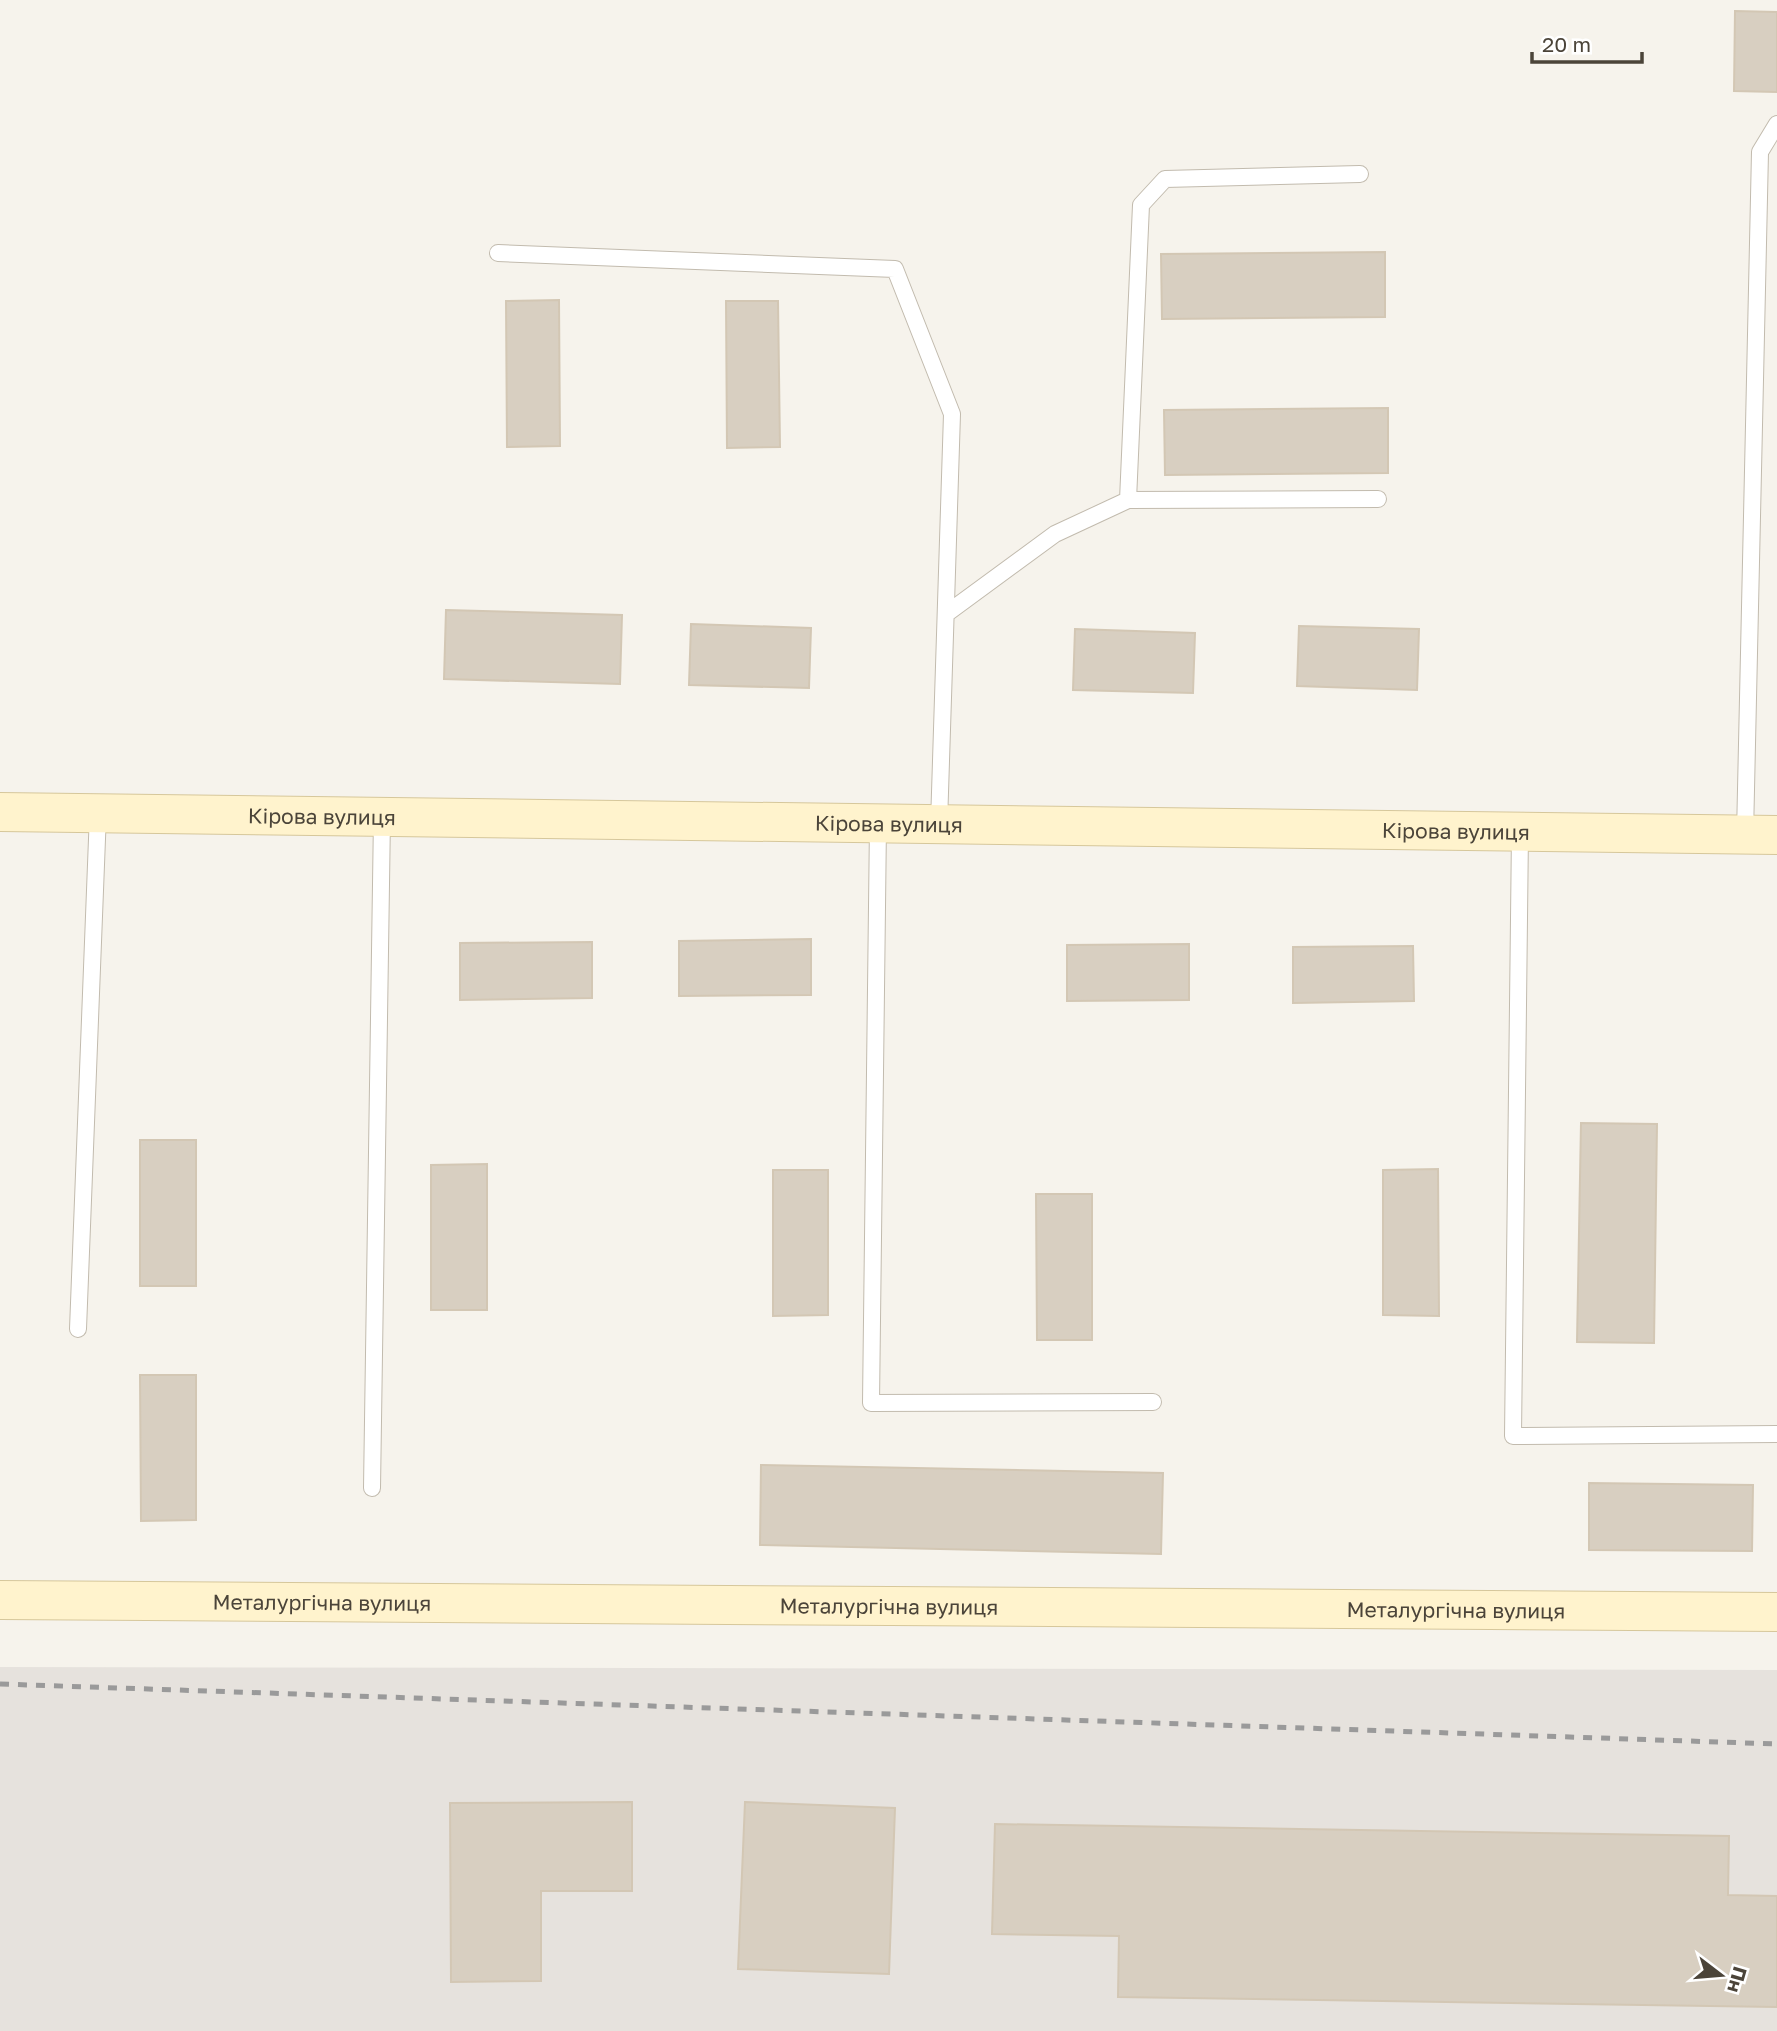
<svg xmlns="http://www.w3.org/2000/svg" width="1777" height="2031" viewBox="0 0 1777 2031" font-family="'Golos Text',sans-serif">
<rect width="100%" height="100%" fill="#f6f3ec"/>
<path fill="#e6e2dd" d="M0 1667 1777 1670V2031H0Z"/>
<path fill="#d8cfc1" stroke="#d3c7b4" stroke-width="2" d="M1735 11 1777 12V92L1734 91Z
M1385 252V317L1162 319 1161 254Z
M559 300 560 446 507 447 506 301Z
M726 301H778L780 447 727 448Z
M1388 408V473L1165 475 1164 410Z
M446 610 622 615 620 684 444 679Z
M691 624 811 628 809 688 689 685Z
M1299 626 1419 629 1417 690 1297 686Z
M1075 629 1195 633 1193 693 1073 690Z
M811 939V995L679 996V941Z
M592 942V998L460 1000V943Z
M1189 944V1000L1067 1001V945Z
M1413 946 1414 1001 1293 1003V947Z
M1581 1123 1657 1124 1654 1343 1577 1342Z
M140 1140H196V1286H140Z
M487 1164V1310H431V1165Z
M1438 1169 1439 1316 1383 1315V1170Z
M773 1170H828V1315L773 1316Z
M1036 1194H1092V1340H1037Z
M140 1375H196V1520L141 1521Z
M761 1465 1163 1473 1161 1554 760 1545Z
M1589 1483 1753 1485 1752 1551 1589 1550Z
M632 1802V1891H541V1981L451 1982 450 1803Z
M745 1802 895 1808 889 1974 738 1969Z
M995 1824 1729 1836 1728 1895 1777 1896V2007L1118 1997 1119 1936 992 1934Z"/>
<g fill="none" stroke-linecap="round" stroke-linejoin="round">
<g stroke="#c2bbae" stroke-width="18">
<path id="lane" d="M498 253 895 269 952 414 939 824
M1128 500 1141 205 1165 179 1360 174
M946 614 1055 534 1128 500 1378 499
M878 824 871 1403 1153 1402
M1520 832 1513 1436 1777 1434
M1745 835 1760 152 1777 124
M78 1329 98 813
M372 1488 382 817"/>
</g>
<g stroke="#d6c79b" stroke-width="40">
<g id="secondary">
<path id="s1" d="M0 812 1777 835"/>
<path id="s2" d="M0 1600 1777 1612"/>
</g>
</g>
<use href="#lane" stroke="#fff" stroke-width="16"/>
<use href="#secondary" stroke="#fff3cd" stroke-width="38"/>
<path stroke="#9a9a9a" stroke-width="5" stroke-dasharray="9 9" stroke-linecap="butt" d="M0 1684 1777 1744"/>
</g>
<g text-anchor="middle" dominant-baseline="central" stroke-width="5" stroke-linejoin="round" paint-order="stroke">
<g font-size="21" fill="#4b4439" stroke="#fff">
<text stroke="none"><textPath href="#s1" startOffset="322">Кірова вулиця</textPath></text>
<text stroke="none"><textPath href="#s1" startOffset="889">Кірова вулиця</textPath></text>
<text stroke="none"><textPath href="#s1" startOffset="1456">Кірова вулиця</textPath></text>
<text stroke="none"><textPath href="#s2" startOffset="322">Металургічна вулиця</textPath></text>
<text stroke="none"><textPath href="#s2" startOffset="889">Металургічна вулиця</textPath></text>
<text stroke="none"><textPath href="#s2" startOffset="1456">Металургічна вулиця</textPath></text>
</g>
</g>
<g transform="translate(1721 1975) rotate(106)" stroke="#ffffff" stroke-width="5" paint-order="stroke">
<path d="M0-5L12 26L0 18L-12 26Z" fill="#4b4439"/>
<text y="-10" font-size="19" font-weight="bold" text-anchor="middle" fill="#4b4439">Пн</text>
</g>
<path d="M1532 52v10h110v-10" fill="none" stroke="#4b4439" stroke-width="3.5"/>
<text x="1542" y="52" font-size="21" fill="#4b4439" stroke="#ffffff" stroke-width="5" paint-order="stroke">20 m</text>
</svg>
